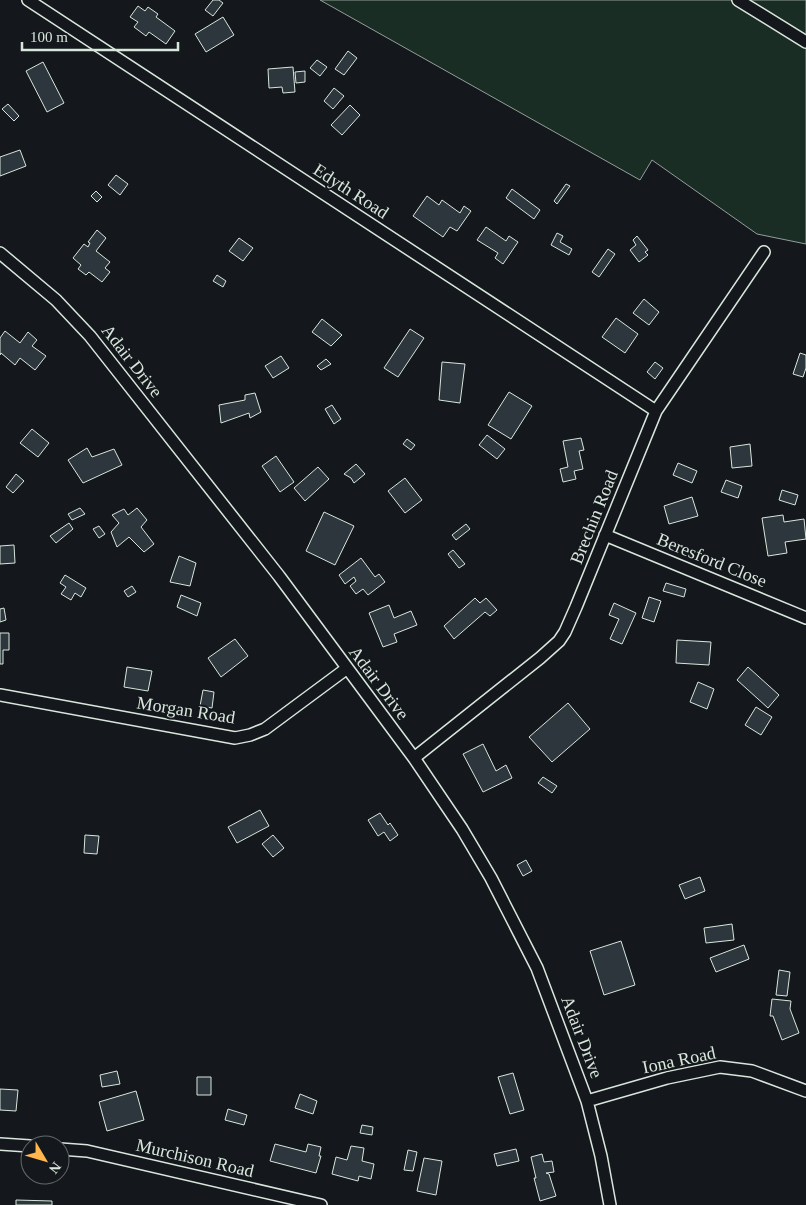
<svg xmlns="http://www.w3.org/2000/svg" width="806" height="1205" viewBox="0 0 806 1205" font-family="Georgia,serif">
<rect width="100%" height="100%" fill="#14181c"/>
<path fill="#1a2d24" stroke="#939e99" d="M320 0H806V244L757 234 652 160 640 180Z"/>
<path fill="#2c363c" stroke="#d8e6dc" d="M213 0H219L223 3 213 16 205 10Z
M138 6 145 11 148 7 158 14 156 17 175 31 166 44 149 32 146 36 134 27 138 22 130 17Z
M223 17 234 35 206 52 195 34Z
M348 51 357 58 344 75 335 69Z
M317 60 327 67 320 76 310 68Z
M43 62 64 103 47 112 26 71Z
M293 67 295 92 283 93 282 87 269 88 268 69Z
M305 71V82L296 83 295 72Z
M334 88 344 96 333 109 324 101Z
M8 104 19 116 14 121 2 109Z
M350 105 360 115 342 135 331 125Z
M20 150 26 166 0 176V157Z
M116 175 128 184 120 195 108 185Z
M566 184 570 186 557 204 554 201Z
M512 189 540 210 534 219 506 198Z
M96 191 102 197 97 202 91 196Z
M427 196 439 205 442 200 460 213 464 206 471 211 457 231 450 227 443 237 413 216Z
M486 227 506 241 509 236 518 242 503 264 495 258 498 253 477 240Z
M97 230 106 238 96 251 110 262 105 268 110 272 102 282 89 272 86 275 78 269 81 265 73 258 84 244 88 247 90 243 88 242Z
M557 233 563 236 560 242 572 249 569 255 551 245Z
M637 236 648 250 645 252 648 255 639 262 630 250 636 245 633 240Z
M239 238 253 248 243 261 229 251Z
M608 249 615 254 599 277 592 272Z
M217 275 226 281 223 287 213 281Z
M644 299 659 312 649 325 633 313Z
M616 318 638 334 625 353 602 337Z
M322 319 342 335 331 346 312 332Z
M410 329 424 338 398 377 384 368Z
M5 331 20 343 28 332 37 340 32 346 46 356 35 370 20 358 15 365 1 353 0 355V338Z
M800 353 806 355V368L803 377 793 374Z
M281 356 289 368 273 378 265 366Z
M326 359 331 364 321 370 317 366Z
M442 362 465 364 460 403 439 400Z
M655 362 663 368 655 379 647 372Z
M509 392 532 406 511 439 488 425Z
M255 393 261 412 250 418 249 413 221 423 219 405 245 400V395Z
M332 405 341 419 334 424 325 409Z
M32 429 49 443 38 457 20 443Z
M487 435 505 449 497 459 479 445Z
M581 438 584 450 579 451 583 469 574 471 576 479 563 482 560 469 568 467 563 441Z
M407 439 415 445 411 450 403 444Z
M750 444 752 466 732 468 730 447Z
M87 448 92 457 114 449 122 465 83 483 68 460Z
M276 456 294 482 280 492 262 466Z
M678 463 697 471 692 483 673 475Z
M356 464 365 474 354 483 351 478 344 474Z
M318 467 329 479 305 501 294 488Z
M16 474 24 481 13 493 6 487Z
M405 478 422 500 405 513 388 491Z
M726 480 742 486 738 498 721 492Z
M782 490 798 495 795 505 779 500Z
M692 497 698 516 669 524 664 506Z
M80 508 85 514 72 520 68 514Z
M137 508 147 520 141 527 154 544 144 552 129 537 117 547 111 532 119 523 112 515 124 509 128 515Z
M324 512 354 526 335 565 306 551Z
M783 515 784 522 804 519 806 539 785 542 787 553 768 556 762 518Z
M69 523 73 529 56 543 50 536Z
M466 524 470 529 456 540 452 535Z
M99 526 105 534 99 538 93 529Z
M14 545 15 563 0 564V546Z
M453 550 465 564 459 568 448 554Z
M179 556 196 563 190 586 170 582Z
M361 558 375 577 379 574 385 582 368 595 363 589 356 594 350 586 356 581 354 577 345 584 339 575Z
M65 575 86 588 81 597 75 593 71 600 61 594 66 587 60 583Z
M666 583 686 589 684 597 663 591Z
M132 586 136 592 128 597 124 591Z
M181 595 201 603 197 616 177 607Z
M649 597 661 601 654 622 642 618Z
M475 598 480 603 486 598 497 610 490 616 485 612 454 639 444 626Z
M614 603 636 613 622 644 610 639 619 619 609 615Z
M389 605 394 618 411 611 417 625 394 634 397 642 383 647 369 613Z
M4 608 6 620 0 622V609Z
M0 633H9V650H3V664H0Z
M235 639 248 656 221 677 208 658Z
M677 640 711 642 709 665 676 663Z
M127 667 152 671 148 691 124 687Z
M748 667 779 695 768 708 737 680Z
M698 682 714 689 707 709 690 702Z
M203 690 214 692 212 708 200 706Z
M568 703 590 729 552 762 529 737Z
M756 707 772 717 761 735 745 725Z
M483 744 496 771 506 765 512 778 483 792 463 754Z
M543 777 557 786 552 793 538 783Z
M260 810 269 826 237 843 228 827Z
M380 813 388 825 390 823 398 835 390 841 384 832 378 836 368 820Z
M85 835 99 836 97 854 84 853Z
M273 835 284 848 273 857 262 844Z
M526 860 532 871 523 876 517 865Z
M700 877 705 891 685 899 679 885Z
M732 924 734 940 706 943 704 928Z
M621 941 635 985 604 995 590 951Z
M744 945 749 959 716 972 710 958Z
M779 970 790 972 787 996 776 995Z
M772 999 791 1001 790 1009 799 1033 782 1040 773 1016H770Z
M117 1071 120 1084 102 1087 100 1075Z
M513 1073 524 1110 510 1114 498 1077Z
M197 1077H211V1095H197Z
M0 1089 18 1090 16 1111 0 1110Z
M136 1091 144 1120 107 1131 99 1102Z
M300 1094 317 1101 313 1114 295 1108Z
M228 1109 247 1115 244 1125 225 1120Z
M362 1125 373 1127 372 1135 360 1133Z
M275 1144 306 1152 308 1144 321 1147 319 1156H321L316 1173 270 1161Z
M351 1146 364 1148 362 1161 374 1164 371 1179 359 1176 358 1181 332 1174 336 1157 347 1160Z
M516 1149 519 1161 497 1166 494 1154Z
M408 1150 417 1152 413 1171 404 1170Z
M542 1154 544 1162 552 1161 554 1172 546 1173 549 1174 556 1196 540 1201 534 1178H536L531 1157Z
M424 1158 442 1161 436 1195 417 1191Z
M16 1200 52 1201V1205H16Z"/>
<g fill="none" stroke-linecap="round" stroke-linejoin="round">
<g stroke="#d8e6dc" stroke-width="14">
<path id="minor" d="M28 0 656 411
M738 0 806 42
M0 253 56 300 90 336 279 576 414 758 462 829 491 878 537 968 587 1101 601 1156 610 1205
M605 535 806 618
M0 695 235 738 250 735 265 729 346 669
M414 758 540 658 559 641 565 632 576 607 656 411 764 252
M587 1101 667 1078 720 1067 752 1071 806 1091
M0 1144 30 1146
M60 1149 87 1151 321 1205"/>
</g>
<use href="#minor" stroke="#14181c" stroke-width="11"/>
</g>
<g text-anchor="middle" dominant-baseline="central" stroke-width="4" stroke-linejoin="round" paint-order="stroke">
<g font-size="18" fill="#d8e6dc" stroke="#14181c">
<text transform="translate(351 191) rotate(33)">Edyth Road</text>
<text transform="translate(132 361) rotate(52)">Adair Drive</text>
<text transform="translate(594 517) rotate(-68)">Brechin Road</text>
<text transform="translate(712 560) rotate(22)">Beresford Close</text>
<text transform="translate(379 683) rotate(53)">Adair Drive</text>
<text transform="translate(186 710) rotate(9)">Morgan Road</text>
<text transform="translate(582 1037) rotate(69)">Adair Drive</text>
<text transform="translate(679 1060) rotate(-12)">Iona Road</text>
<text transform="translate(195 1158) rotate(13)">Murchison Road</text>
</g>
</g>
<g transform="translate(45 1160) rotate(128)"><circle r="24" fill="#14181c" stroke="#626a69"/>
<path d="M0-4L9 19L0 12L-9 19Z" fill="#ffb74d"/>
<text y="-8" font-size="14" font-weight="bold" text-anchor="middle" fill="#d8e6dc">N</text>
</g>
<path d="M22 42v8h156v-8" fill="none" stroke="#d8e6dc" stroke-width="2.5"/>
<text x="30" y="42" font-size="15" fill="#d8e6dc" stroke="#14181c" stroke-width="4" paint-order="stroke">100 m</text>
</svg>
